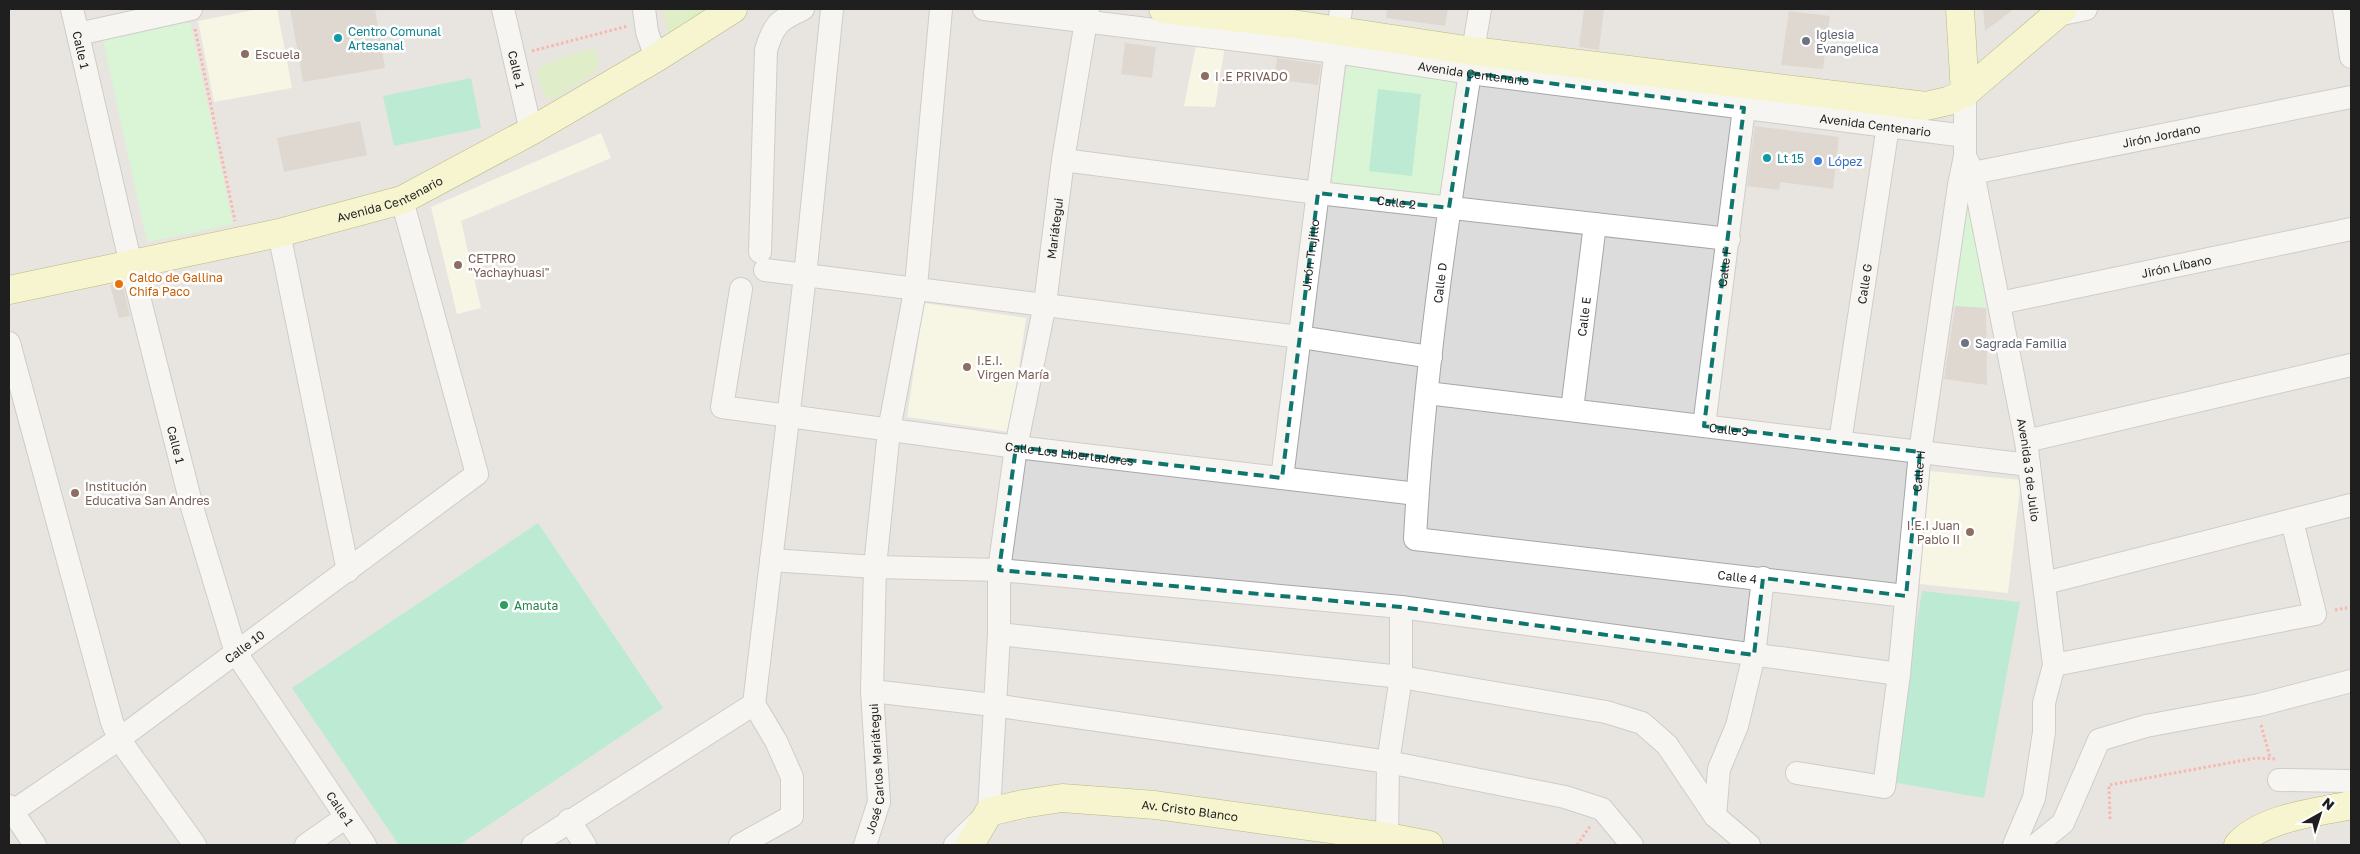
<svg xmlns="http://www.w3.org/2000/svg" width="2360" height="854" viewBox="0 0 2360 854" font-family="'Golos Text',sans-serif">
<rect width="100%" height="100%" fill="#f1ede5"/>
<path fill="#dddcdc" d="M9 9H2351V845H9Z"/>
<path fill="#ffffe0" d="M259 9H277L292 88 214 102 198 21Z
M1197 40 1225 46 1215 107 1184 106Z
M601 133 611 158 461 221 481 308 457 314 431 207Z
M924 303 1026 318 1010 432 907 417Z
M1930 471 2021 480 2008 593 1919 584Z"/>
<path fill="#cbefa6" d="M663 9H722L673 35 667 30Z
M593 48 599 58 597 71 553 99 546 98 537 77 539 68 549 62Z"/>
<path fill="#befec3" d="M190 22 233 224 147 242 103 40Z
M1347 65 1457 80 1442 196 1332 182Z
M1972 190 1986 308 1948 306 1967 191Z"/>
<path fill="#7ce7bd" d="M471 78 481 128 394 146 383 96Z
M1378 89 1421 94 1412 176 1369 171Z
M538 523 663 708 459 845H399L292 688Z
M1922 591 2020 602 1984 798 1891 782Z"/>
<path fill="#c9bfb7" d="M290 9H375L385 68 303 82Z
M1387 9H1448L1445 26 1386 18Z
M1584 9H1604L1599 50 1579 47Z
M1983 9H2014L1985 31Z
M1789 11 1830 16 1823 69 1781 65Z
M1125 43 1156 47 1152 78 1121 74Z
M1277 58 1321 64 1318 85 1274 79Z
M360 121 367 155 284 172 277 138Z
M1755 126 1839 137 1833 189 1780 182 1779 190 1747 186Z
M122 282 130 316 119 318 110 285Z
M1955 306 1986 308 1987 385 1944 379Z"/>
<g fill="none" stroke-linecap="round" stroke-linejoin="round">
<g stroke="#a6a6a6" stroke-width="24">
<g id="street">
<path id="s1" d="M72 9 131 265 192 507 236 653 365 845"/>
<path id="s2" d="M503 9 531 131"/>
<path d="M644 9 647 32 656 58"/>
<path id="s3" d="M984 9 1335 52 1470 73 1965 136"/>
<path d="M2344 9 2351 57"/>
<path d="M2057 15 2086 9"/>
<path d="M78 34 191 9"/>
<path d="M1473 51 1480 9"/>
<path id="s4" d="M1470 73C1446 227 1423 383 1415 539L1906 596"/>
<path id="s5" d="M1965 93V156L1973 173 2026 441 2054 665 2044 703V732L2034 798 2014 845"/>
<path id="s6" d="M1063 160 1318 193 1729 239"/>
<path id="s7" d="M1973 173 2351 97"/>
<path d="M279 233 348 571"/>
<path d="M760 252 766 50C774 24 779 20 803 9"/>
<path d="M765 270 1300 337 1431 357"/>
<path id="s8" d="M741 289 722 407 1016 447 1417 494"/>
<path id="s9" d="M2000 303 2351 229"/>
<path d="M9 343 112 722 119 739 195 845"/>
<path id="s10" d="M1427 393 2029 465"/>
<path id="s11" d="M1572 410 1595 224"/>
<path id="s12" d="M1704 426 1744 108"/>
<path d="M2026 441 2351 365"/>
<path id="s13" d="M1840 442 1888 126"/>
<path id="s14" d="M1282 478 1341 9"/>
<path d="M771 560 875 567 999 570 1401 607 1899 674"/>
<path d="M2045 583 2351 505"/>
<path d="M999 634 1401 677 1606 712 1642 723 1667 745 1715 816 1749 845"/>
<path d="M2054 665 2315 614 2292 521"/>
<path d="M872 691 993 705 1388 762 1565 797 1602 809 1632 845"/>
<path id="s15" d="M1797 773 1884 787 1899 674 1920 452 1959 185 1965 156"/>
<path d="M2279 780 2351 781"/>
<path d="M9 806 35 845"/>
<path id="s16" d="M9 814 119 739 477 474 402 200"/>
<path d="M1715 816 1719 769 1737 726 1754 655 1763 578"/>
<path d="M569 820 585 845"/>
<path d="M306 845 346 817"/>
<path d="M533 845 754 704 805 276 832 9"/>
<path d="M740 845 792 816V777L776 741 754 704"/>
<path id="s17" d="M865 845 879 802 872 691 875 567 889 430 916 286 941 9"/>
<path id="s18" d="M955 845 989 812 999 634V570L1016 447 1045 304 1063 160 1088 9"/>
<path d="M1387 845 1388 762 1401 677V607"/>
<path d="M2036 845 2063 823 2099 740 2146 726 2259 705 2351 681"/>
</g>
</g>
<g stroke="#707d00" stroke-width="29">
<g id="secondary">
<path d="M1163 9 1293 24 1473 51 1926 106 1948 101 1965 93 2063 9"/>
<path d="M1960 9 1965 93"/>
<path id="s19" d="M9 290 279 233 402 200 531 131 656 58 733 9"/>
<path id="s20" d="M970 845 989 812 1023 804 1062 798 1155 805 1388 837 1429 845"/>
<path d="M2238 845C2263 817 2316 813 2351 805"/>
</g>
</g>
<path stroke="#ff7668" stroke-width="3" stroke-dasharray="2.5 2.5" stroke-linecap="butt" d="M195 29 235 221
M532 51 628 26
M2335 610 2351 607
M2261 725 2270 757
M2110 819 2109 785 2256 758 2277 759
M1577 845 1591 825"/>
<use href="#street" stroke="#fff" stroke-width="22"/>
<use href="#secondary" stroke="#fcffb5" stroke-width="28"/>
</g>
<path d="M0 0H2360V854H0ZM1470 73 1744 108 1704 426 1920 452 1906 596 1763 578 1754 655 1401 607 999 570 1016 447 1282 478 1318 193 1449 208Z" fill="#f1ede5" fill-opacity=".55" fill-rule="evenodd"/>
<path fill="none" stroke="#0f766e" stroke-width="4" stroke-dasharray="10 6" stroke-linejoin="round" d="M1470 73 1744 108 1704 426 1920 452 1906 596 1763 578 1754 655 1401 607 999 570 1016 447 1282 478 1318 193 1449 208Z"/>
<g fill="#0f9aa8" stroke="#fff" stroke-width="2">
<circle cx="338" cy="38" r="5"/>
<circle cx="1767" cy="158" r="5"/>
</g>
<g fill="#6b7280" stroke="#fff" stroke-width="2">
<circle cx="1806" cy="41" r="5"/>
<circle cx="1965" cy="343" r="5"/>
</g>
<g fill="#8d6e63" stroke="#fff" stroke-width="2">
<circle cx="245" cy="54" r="5"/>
<circle cx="1205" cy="76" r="5"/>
<circle cx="458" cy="265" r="5"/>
<circle cx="967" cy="367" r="5"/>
<circle cx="75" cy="493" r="5"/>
<circle cx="1970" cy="532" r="5"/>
</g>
<circle fill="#3f7fe0" stroke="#fff" stroke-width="2" cx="1818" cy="161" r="5"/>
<circle fill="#e8710a" stroke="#fff" stroke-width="2" cx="119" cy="284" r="5"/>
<circle fill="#2e9e5b" stroke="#fff" stroke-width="2" cx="504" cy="605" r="5"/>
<g text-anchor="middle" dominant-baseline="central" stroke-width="5" stroke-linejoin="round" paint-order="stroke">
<g font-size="12" fill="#0d838f" stroke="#fff" text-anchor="start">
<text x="348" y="31">Centro Comunal<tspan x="348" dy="14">Artesanal</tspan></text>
<text x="1777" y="158">Lt 15</text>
</g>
<g font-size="12" fill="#5b616d" stroke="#fff" text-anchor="start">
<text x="1816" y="34">Iglesia<tspan x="1816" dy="14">Evangelica</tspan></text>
<text x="1975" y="343">Sagrada Familia</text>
</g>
<g font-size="12" fill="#1f1f1f" stroke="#fff">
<text stroke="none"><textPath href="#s1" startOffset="42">Calle 1</textPath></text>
<text stroke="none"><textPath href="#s2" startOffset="62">Calle 1</textPath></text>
<text stroke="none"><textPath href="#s3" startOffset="494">Avenida Centenario</textPath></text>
<text stroke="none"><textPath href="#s3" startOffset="899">Avenida Centenario</textPath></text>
<text stroke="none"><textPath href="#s7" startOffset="192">Jirón Jordano</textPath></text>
<text stroke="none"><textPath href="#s19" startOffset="392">Avenida Centenario</textPath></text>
<text stroke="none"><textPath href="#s6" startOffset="336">Calle 2</textPath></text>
<text stroke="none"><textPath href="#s18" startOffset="636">Mariátegui</textPath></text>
<text stroke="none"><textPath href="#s14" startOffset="225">Jirón Trujillo</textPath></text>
<text stroke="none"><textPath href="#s9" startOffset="180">Jirón Líbano</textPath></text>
<text stroke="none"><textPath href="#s12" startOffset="160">Calle F</textPath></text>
<text transform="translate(1440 283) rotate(-83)">Calle D</text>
<text stroke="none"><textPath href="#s13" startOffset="160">Calle G</textPath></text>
<text stroke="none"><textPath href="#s11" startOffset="94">Calle E</textPath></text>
<text stroke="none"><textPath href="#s10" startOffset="304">Calle 3</textPath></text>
<text stroke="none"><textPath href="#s1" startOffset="448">Calle 1</textPath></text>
<text stroke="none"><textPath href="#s8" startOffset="470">Calle Los Libertadores</textPath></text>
<text stroke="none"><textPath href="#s5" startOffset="384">Avenida 3 de Julio</textPath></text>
<text stroke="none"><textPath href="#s15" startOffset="406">Calle H</textPath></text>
<text stroke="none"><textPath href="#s4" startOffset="794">Calle 4</textPath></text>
<text stroke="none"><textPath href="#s16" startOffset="289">Calle 10</textPath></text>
<text stroke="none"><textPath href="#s17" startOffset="78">José Carlos Mariátegui</textPath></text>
<text stroke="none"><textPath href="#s1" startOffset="852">Calle 1</textPath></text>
<text stroke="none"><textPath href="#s20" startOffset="241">Av. Cristo Blanco</textPath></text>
</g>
<g font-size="12" fill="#785e54" stroke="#fff" text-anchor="start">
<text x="255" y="54">Escuela</text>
<text x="1215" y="76">I .E PRIVADO</text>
<text x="468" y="258">CETPRO<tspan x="468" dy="14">"Yachayhuasi"</tspan></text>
<text x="977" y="360">I.E.I.<tspan x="977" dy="14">Virgen María</tspan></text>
<text x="85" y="486">Institución<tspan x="85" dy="14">Educativa San Andres</tspan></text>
<text x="1960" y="525" text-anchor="end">I.E.I Juan<tspan x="1960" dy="14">Pablo II</tspan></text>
</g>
<g font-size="12" fill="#366cbe" stroke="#fff" text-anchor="start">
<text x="1828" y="161">López</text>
</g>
<g font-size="12" fill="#c56008" stroke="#fff" text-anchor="start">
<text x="129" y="277">Caldo de Gallina<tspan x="129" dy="14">Chifa Paco</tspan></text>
</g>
<g font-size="12" fill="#27864d" stroke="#fff" text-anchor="start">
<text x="514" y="605">Amauta</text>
</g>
</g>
<rect width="2360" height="854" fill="none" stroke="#1f1f1f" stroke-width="20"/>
<g transform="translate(2320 814) rotate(39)" stroke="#ffffff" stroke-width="4" paint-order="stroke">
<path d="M0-4L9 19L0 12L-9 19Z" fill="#1f1f1f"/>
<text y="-8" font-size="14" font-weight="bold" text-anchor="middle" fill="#1f1f1f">N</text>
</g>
</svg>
